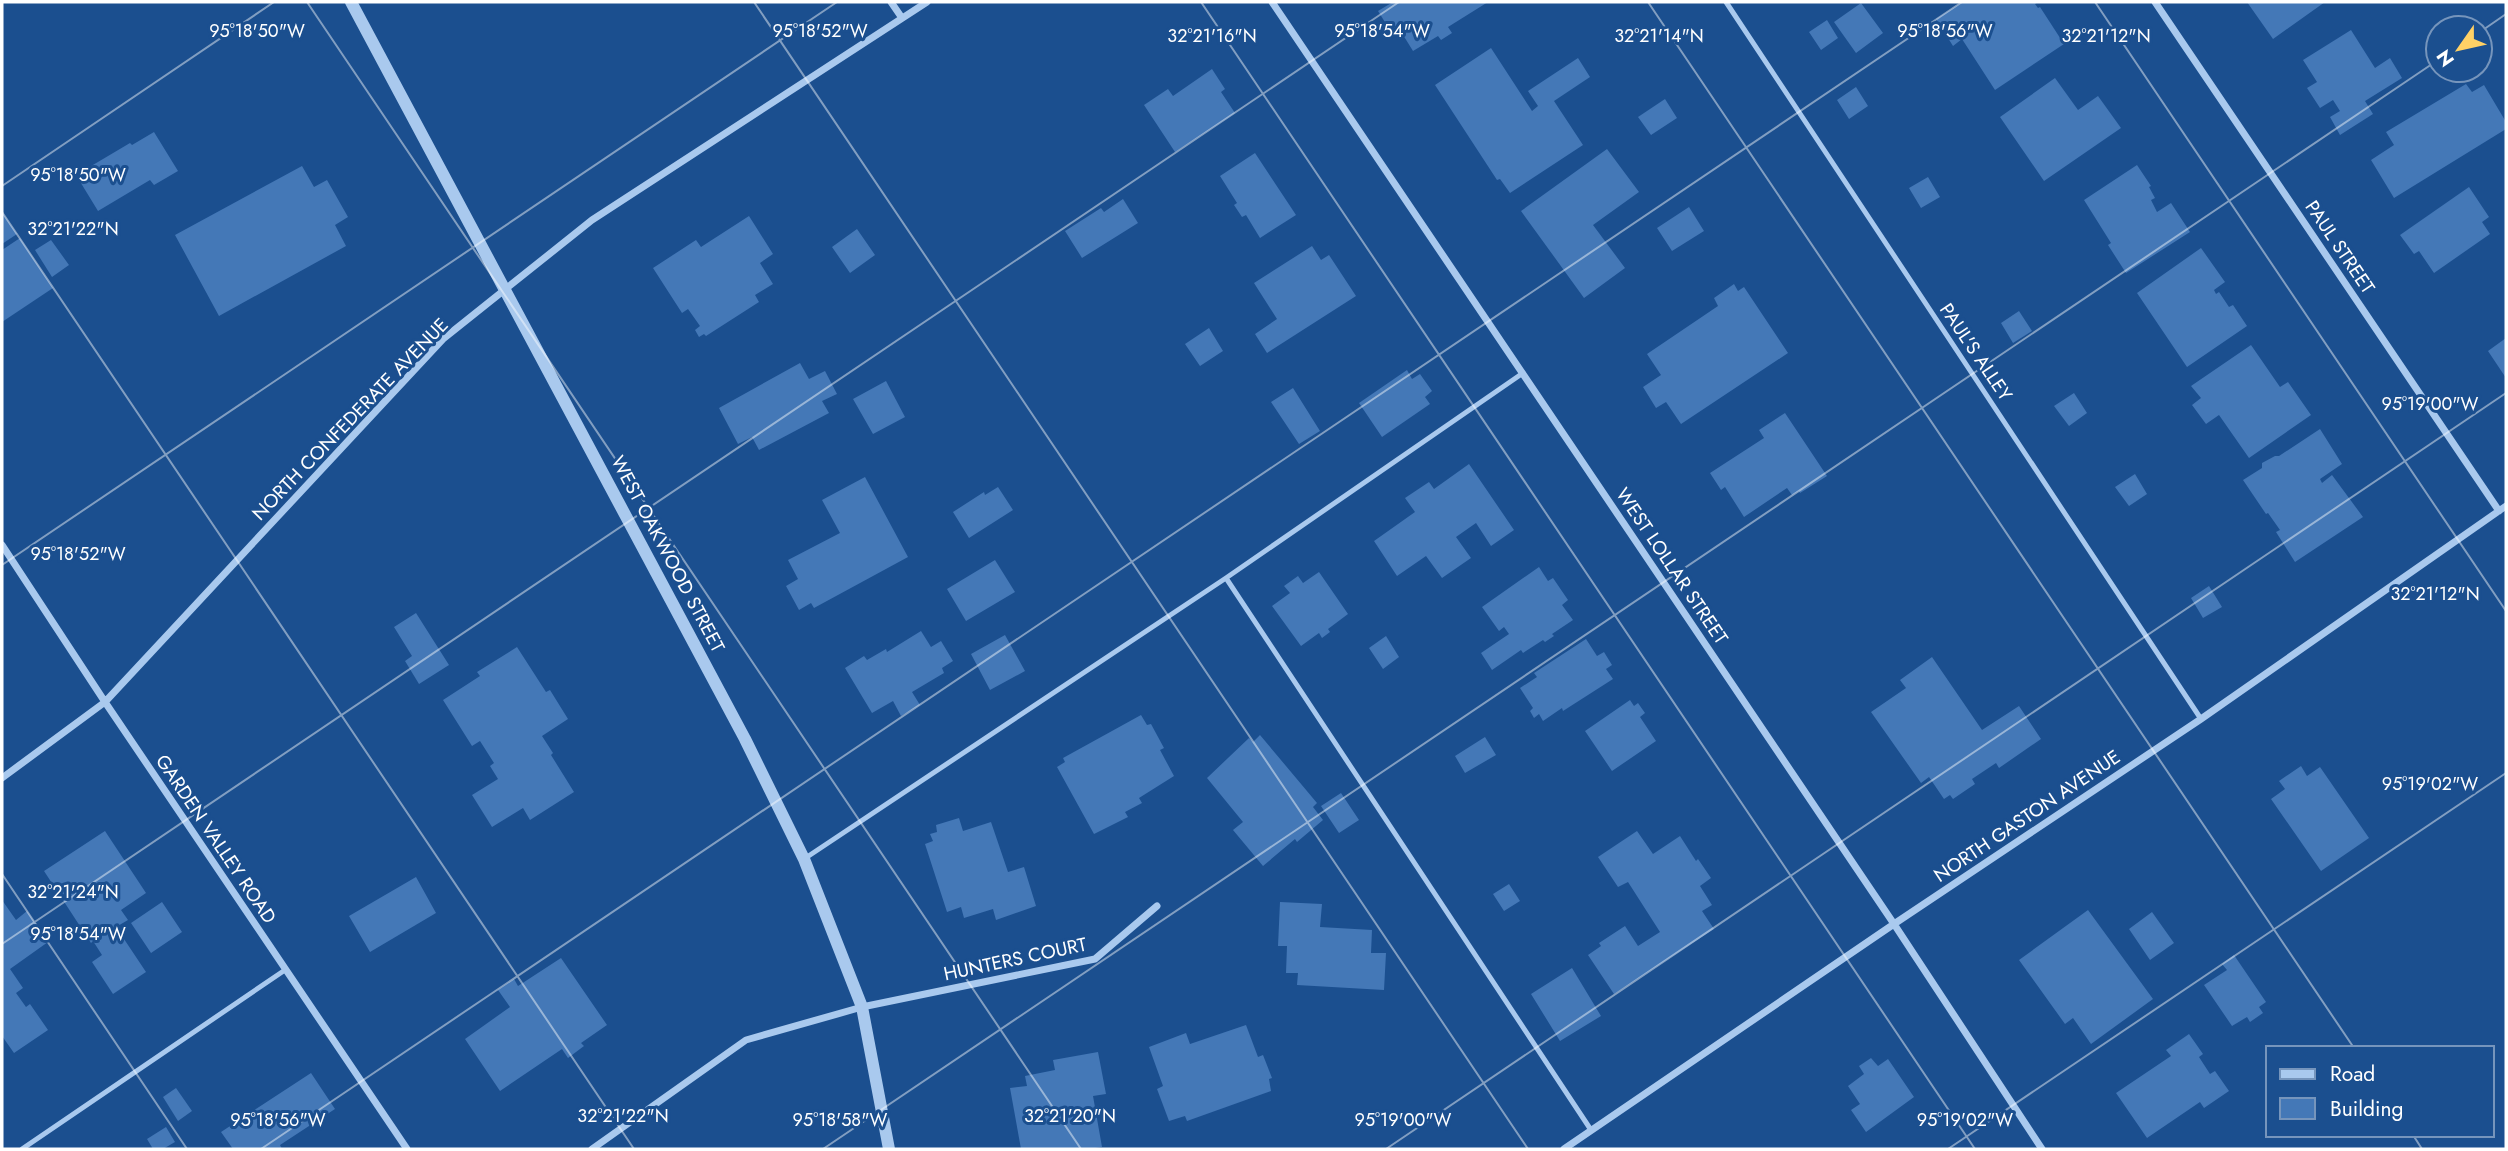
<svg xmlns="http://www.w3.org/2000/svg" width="2508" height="1151" viewBox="0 0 2508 1151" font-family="Jost,sans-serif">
<rect width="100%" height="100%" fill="#1b4f8f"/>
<path fill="#4478b7" d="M1393 2H1488L1448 27 1452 33 1441 40 1438 36 1413 51 1400 30 1393 35 1378 11Z
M1963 2H2038L2035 4 2038 8 2040 7 2064 44 1995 90 1962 39 1953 46 1936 19Z
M2247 2H2325L2273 39Z
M1861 3 1883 33 1856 53 1834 22Z
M1827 20 1838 38 1821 50 1809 32Z
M2351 30 2375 68 2390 58 2402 78 2365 101 2373 114 2340 135 2330 117 2340 111 2333 100 2320 108 2307 88 2317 82 2303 60Z
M1491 48 1532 111 1538 106 1528 91 1578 58 1590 77 1554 101 1583 145 1510 193 1500 179 1497 180 1435 85Z
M1212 69 1225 89 1221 92 1235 113 1175 152 1144 105 1168 89 1173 96Z
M2055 78 2078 110 2098 96 2121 128 2044 181 2000 117Z
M2466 84 2472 92 2484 85 2506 122V129L2394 198 2371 160 2394 145 2386 132Z
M1856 87 1868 106 1849 119 1837 100Z
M1665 99 1677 118 1651 135 1638 117Z
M154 132 178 171 154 185 150 180 98 211 76 175 130 143 132 145Z
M1607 149 1639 192 1593 225 1625 268 1584 298 1521 211Z
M1255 153 1296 215 1260 238 1246 215 1242 217 1234 205 1237 203 1220 176Z
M2137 165 2151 186 2149 187 2155 198 2151 200 2157 212 2171 203 2190 232 2126 273 2108 245 2111 243 2084 200Z
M302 166 314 187 327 180 348 217 335 225 346 246 219 316 175 235Z
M1928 177 1940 197 1921 208 1909 188Z
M2469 187 2489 217 2482 222 2490 234 2434 273 2419 251 2414 254 2400 235Z
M1123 199 1138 223 1082 258 1065 231 1101 208 1104 212Z
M1689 207 1704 231 1672 251 1657 228Z
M2 212 17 234 2 244Z
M749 216 773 254 760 263 773 284 755 295 759 302 706 336 704 334 699 337 695 330 700 326 688 309 682 313 653 268 696 240 701 247Z
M857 229 875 255 850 273 832 247Z
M20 238 53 288 2 322V250Z
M51 240 69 265 52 277 35 250Z
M1312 246 1321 260 1329 255 1356 296 1267 353 1255 334 1277 319 1254 283Z
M2201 248 2225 282 2214 290 2216 294 2219 292 2229 307 2233 305 2247 326 2187 367 2137 293Z
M1734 284 1738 291 1744 287 1788 353 1681 424 1666 402 1656 408 1643 387 1661 375 1647 354 1718 306 1714 298Z
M2019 311 2032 331 2013 343 2001 323Z
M1209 328 1223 351 1200 366 1185 344Z
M2506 338V378L2488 351Z
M2251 345 2280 387 2288 382 2311 415 2249 458 2219 415 2206 424 2192 405 2201 398 2191 386Z
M800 363 809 379 825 371 837 394 822 401 829 413 759 450 752 437 738 444 719 408Z
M1407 370 1412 379 1420 374 1432 391 1425 397 1430 404 1382 437 1359 403Z
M886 381 905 417 873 434 853 399Z
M1293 388 1320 431 1299 444 1271 402Z
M2074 393 2087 413 2069 426 2054 406Z
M1785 413 1827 476 1800 493 1799 491 1792 495 1787 488 1744 517 1725 487 1721 490 1710 473 1764 438 1759 430Z
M2320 429 2342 464 2320 479 2322 483 2332 475 2363 517 2295 562 2276 532 2280 530 2268 513 2266 514 2243 480 2262 468V463L2275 456H2279Z
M1469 464 1514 530 1491 546 1476 523 1456 537 1471 558 1442 578 1426 556 1397 576 1374 541 1415 512 1405 498 1429 482 1434 489Z
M2135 474 2147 494 2129 506 2115 487Z
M865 477 908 557 814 608 811 603 799 610 786 586 798 579 788 560 840 533 822 500Z
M998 487 1013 510 969 538 953 512 984 492 985 495Z
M995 560 1015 592 966 621 947 589Z
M1539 567 1548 581 1553 578 1568 600 1562 605 1573 620 1552 634 1554 636 1545 642 1543 640 1523 653 1521 650 1492 670 1481 653 1509 634 1504 627 1499 631 1482 607Z
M1319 572 1348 614 1328 629 1330 632 1322 638 1319 633 1301 646 1272 606 1290 593 1284 586 1298 576 1303 583Z
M2209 586 2222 607 2203 618 2191 598Z
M416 613 449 665 419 684 405 661 412 656 394 627Z
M921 631 931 647 941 641 953 661 942 668 944 673 912 692 920 705 901 716 893 701 872 713 845 668 864 656 867 660 886 649 887 652Z
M1005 635 1025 671 990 690 971 654Z
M1386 636 1399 657 1383 669 1369 648Z
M1586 639 1597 656 1604 652 1612 665 1606 669 1613 679 1563 711 1562 708 1543 721 1539 714 1534 718 1530 711 1533 708 1520 688 1537 677 1534 673Z
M517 647 546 692 550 690 568 719 542 736 553 753 551 755 574 792 530 820 523 808 492 827 472 795 498 779 490 766 494 763 480 741 472 746 443 700 480 676 477 672Z
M1932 657 1982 730 2019 706 2041 739 1999 768 1996 763 1972 779 1975 784 1953 799 1950 795 1944 799 1929 777 1921 783 1871 712 1906 688 1900 680Z
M1630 700 1634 706 1638 703 1645 713 1640 717 1656 741 1612 771 1585 731Z
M1141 715 1147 725 1151 724 1164 748 1160 750 1174 776 1139 798 1142 803 1125 812 1128 817 1094 834 1057 767 1065 762 1063 758Z
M1260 735 1317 803 1313 807 1323 820 1297 842 1295 839 1263 866 1233 830 1243 822 1207 778 1249 738 1253 742Z
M1485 737 1496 755 1465 773 1455 756Z
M2301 766 2307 776 2320 767 2369 838 2321 871 2271 799 2285 789 2279 781Z
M1341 793 1359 820 1339 833 1321 806Z
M959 818 963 831 991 822 1008 872 1024 867 1036 906 996 920 993 909 964 918 961 907 947 912 925 844 933 841 930 834 937 832 936 825Z
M105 831 146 893 121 910 128 920 116 927 146 972 113 994 92 962 102 955 93 941 91 943 44 871Z
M1637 831 1653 854 1680 836 1696 861 1698 859 1711 878 1700 886 1712 905 1702 911 1714 929 1614 994 1588 955 1601 946 1599 943 1625 926 1638 946 1660 932 1628 882 1618 887 1598 857Z
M416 877 436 913 370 952 349 916Z
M1509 884 1520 901 1504 911 1493 894Z
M2 900 16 920 27 911 48 942 10 969 23 988 16 993 26 1007 30 1004 48 1030 14 1053 2 1036Z
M162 902 182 932 151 953 131 923Z
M1280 902 1322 904 1320 927 1372 930 1371 953H1386L1384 990 1297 985 1298 973H1286L1287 946H1278Z
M2088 910 2153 999 2091 1044 2073 1018 2065 1024 2019 960Z
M2152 912 2174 943 2150 960 2129 929Z
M2234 955 2266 1002 2259 1007 2263 1013 2250 1022 2247 1017 2232 1026 2204 985 2227 970 2222 964Z
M561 958 607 1025 581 1043 584 1046 568 1058 562 1049 500 1091 465 1039 510 1007 498 990 514 979 518 986Z
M1572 968 1601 1016 1560 1041 1531 994Z
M1246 1025 1258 1057 1263 1055 1272 1078 1269 1079 1271 1091 1187 1121 1185 1116 1169 1121 1157 1089 1163 1086 1149 1047 1186 1033 1190 1044Z
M2189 1034 2203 1054 2199 1057 2210 1074 2215 1071 2229 1091 2204 1108 2200 1102 2147 1138 2116 1093 2171 1056 2166 1050Z
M1098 1052 1106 1094 1093 1096 1102 1147 1089 1149H1021L1010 1088 1027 1086 1025 1076 1055 1070 1053 1060Z
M1871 1058 1878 1066 1888 1059 1914 1097 1866 1132 1851 1110 1860 1104 1848 1086 1864 1074 1859 1066Z
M311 1073 335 1109 280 1145 282 1149H233L221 1132Z
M176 1088 192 1111 178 1121 163 1097Z
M166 1127 175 1142 163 1149H153L147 1139Z"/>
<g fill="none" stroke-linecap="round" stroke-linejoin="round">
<path stroke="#a9c9ee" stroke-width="5" d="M1726 2 2201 719
M1226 578 1591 1130
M804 859 1226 578 1523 373
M22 1149 285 970"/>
<path stroke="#a9c9ee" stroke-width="7" d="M891 2 902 18
M1272 2 1894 924 2042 1149
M2155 2 2499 511
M2 545 105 702 407 1149
M2 778 105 702 443 339 592 220 927 2
M592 1149 746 1040 862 1007 1095 959 1157 906
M1564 1149 1894 924 2201 719 2506 506"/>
<path stroke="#a9c9ee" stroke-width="12" d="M351 2 745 739 804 859 862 1007 889 1149"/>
</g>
<path fill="none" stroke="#fff" stroke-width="2" stroke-opacity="0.45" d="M307 2 1081 1149M754 2 1528 1149M1201 2 1975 1149M1648 2 2354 1048M2095 2 2506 611M2480 32 2506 14M2 186 274 2M2 212 634 1149M2 565 837 2M2 874 187 1149M2 944 1399 2M2413 1135 2422 1149M261 1149 1962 2M823 1149 2438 60M1386 1149 2506 393M1948 1149 2506 773"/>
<g text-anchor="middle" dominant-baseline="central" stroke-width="6" stroke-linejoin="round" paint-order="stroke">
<g font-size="19" fill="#fff" stroke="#1b4f8f">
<text transform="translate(2340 247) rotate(56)">PAUL STREET</text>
<text transform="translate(1976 352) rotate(56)">PAUL'S ALLEY</text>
<text transform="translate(350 419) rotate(-46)">NORTH CONFEDERATE AVENUE</text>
<text transform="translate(668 554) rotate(62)">WEST OAKWOOD STREET</text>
<text transform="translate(1672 566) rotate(56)">WEST LOLLAR STREET</text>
<text transform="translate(2027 816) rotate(-34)">NORTH GASTON AVENUE</text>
<text transform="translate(216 839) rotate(56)">GARDEN VALLEY ROAD</text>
<text transform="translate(1015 959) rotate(-12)">HUNTERS COURT</text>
</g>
</g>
<g font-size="18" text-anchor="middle" fill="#fff" stroke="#1b4f8f" stroke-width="6" stroke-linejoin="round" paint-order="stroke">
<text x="257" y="37">95°18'50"W</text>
<text x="820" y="37">95°18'52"W</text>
<text x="1382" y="37">95°18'54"W</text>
<text x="1945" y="37">95°18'56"W</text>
<text x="1212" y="42">32°21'16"N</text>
<text x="1659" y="42">32°21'14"N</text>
<text x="2106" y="42">32°21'12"N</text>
<text x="78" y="181">95°18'50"W</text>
<text x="73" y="235">32°21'22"N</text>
<text x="2430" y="410">95°19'00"W</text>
<text x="78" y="560">95°18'52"W</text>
<text x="2435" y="600">32°21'12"N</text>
<text x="2430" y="790">95°19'02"W</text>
<text x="73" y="898">32°21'24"N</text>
<text x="78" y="940">95°18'54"W</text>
<text x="623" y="1122">32°21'22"N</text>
<text x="1070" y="1122">32°21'20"N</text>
<text x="278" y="1126">95°18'56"W</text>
<text x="840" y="1126">95°18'58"W</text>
<text x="1403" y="1126">95°19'00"W</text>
<text x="1965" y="1126">95°19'02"W</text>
</g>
<rect width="2508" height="1151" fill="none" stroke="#ffffff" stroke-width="7"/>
<rect x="2266" y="1046" width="228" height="91" fill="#1b4f8f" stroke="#7695bc" stroke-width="2"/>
<rect x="2280" y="1069" width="35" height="10" fill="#a9c9ee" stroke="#7695bc" stroke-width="2"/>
<text x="2330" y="1081" font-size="21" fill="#ffffff">Road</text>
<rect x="2280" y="1098" width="35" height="21" fill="#4478b7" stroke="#7695bc" stroke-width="2"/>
<text x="2330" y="1116" font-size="21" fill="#ffffff">Building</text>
<g transform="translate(2459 49) rotate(236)"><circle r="33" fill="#1b4f8f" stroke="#7695bc" stroke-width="2"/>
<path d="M0-5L12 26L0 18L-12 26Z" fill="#ffd166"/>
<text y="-10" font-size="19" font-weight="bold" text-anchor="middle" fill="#ffffff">N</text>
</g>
</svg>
